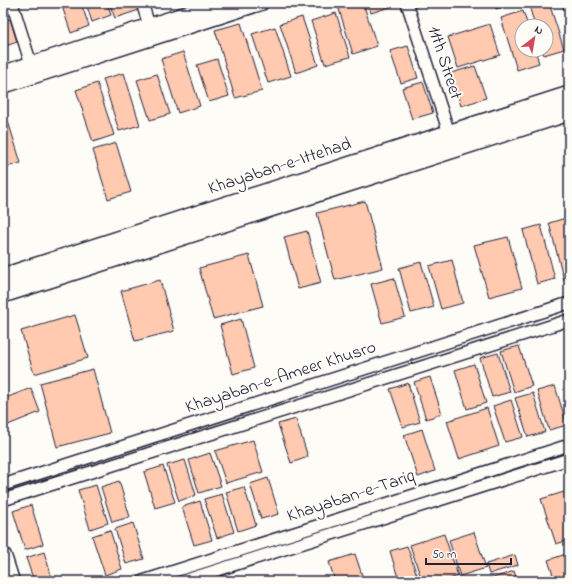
<svg xmlns="http://www.w3.org/2000/svg" width="572" height="584" viewBox="0 0 572 584" font-family="'Indie Flower',sans-serif">
<rect width="100%" height="100%" fill="#fdfcf7"/>
<filter id="ink" filterUnits="userSpaceOnUse"><feTurbulence type="fractalNoise" baseFrequency=".025" numOctaves="2"/><feDisplacementMap in="SourceGraphic" scale="8" xChannelSelector="R" yChannelSelector="G"/><feConvolveMatrix kernelMatrix="1 2 1 2 8 2 1 2 1" color-interpolation-filters="sRGB"/></filter>
<g filter="url(#ink)">
<path fill="#ffcab0" stroke="#22223b" d="M61 3H81L89 26 71 33Z
M86 3H107L111 15 92 22Z
M109 3H136L139 10 115 18Z
M337 3H363L377 46 353 54Z
M368 3H396V5L371 13Z
M494 3H514L496 9Z
M549 3 564 49 544 55 542 50H546V26H535L530 9Z
M562 3H569V26Z
M523 11 528 26H522V50H535L539 63 517 70 501 18Z
M336 13 350 57 325 64 311 21Z
M302 17 318 65 296 73 280 24Z
M10 19 17 42 3 47V22Z
M241 23 262 91 235 98 215 30Z
M490 24 500 55 458 68 448 37Z
M275 27 291 76 268 83 252 34Z
M408 46 418 78 401 83 390 51Z
M183 52 200 106 178 113 161 59Z
M217 59 229 96 209 102 197 65Z
M475 66 486 98 461 106 451 73Z
M124 73 140 125 119 131 103 79Z
M157 74 170 114 150 120 137 80Z
M423 82 433 113 412 119 402 88Z
M97 83 114 135 93 142 76 90Z
M7 118 21 163 3 168V119Z
M116 143 131 192 108 199 93 150Z
M365 201 383 268 335 280 317 213Z
M569 217V279L564 280 549 223Z
M541 225 555 279 537 284 523 230Z
M307 231 321 283 298 289 284 237Z
M508 237 522 288 489 297 474 245Z
M249 255 263 306 213 319 199 268Z
M452 260 463 303 441 309 429 266Z
M421 262 434 307 411 313 399 268Z
M394 278 405 317 382 323 371 284Z
M160 280 174 331 135 341 121 291Z
M75 315 88 358 34 374 21 331Z
M241 319 254 368 233 374 220 325Z
M519 346 532 386 514 392 501 351Z
M498 353 510 392 492 397 480 358Z
M474 364 486 403 467 409 455 370Z
M93 369 110 433 57 447 40 383Z
M430 377 442 414 426 419 414 382Z
M408 383 420 422 403 427 390 389Z
M555 386 567 425 549 430 537 391Z
M31 388 40 412 3 427V399Z
M533 393 545 432 528 437 515 398Z
M511 400 523 437 505 442 493 406Z
M487 408 499 446 459 459 447 421Z
M296 419 308 457 291 463 278 424Z
M422 429 435 471 418 477 404 435Z
M253 440 263 472 226 483 215 451Z
M210 453 221 486 199 493 189 460Z
M185 460 196 495 179 501 167 465Z
M163 466 175 502 155 508 144 472Z
M268 478 279 514 261 519 250 484Z
M119 481 130 517 112 522 101 487Z
M96 485 108 523 90 529 78 490Z
M244 487 256 525 238 531 226 492Z
M564 492 569 508V540L556 544 541 499Z
M222 494 234 532 217 538 204 499Z
M200 501 212 540 194 545 182 507Z
M31 505 43 544 25 550 13 511Z
M133 523 144 559 126 564 115 529Z
M110 530 122 569 105 575 92 536Z
M474 532 486 568 460 576 449 540Z
M444 534 458 576 444 581H422L410 545Z
M407 546 419 581H399L390 551Z
M44 552 53 581H34L26 558Z
M569 553V581H555L548 560Z
M355 554 364 581H335L329 562Z
M515 555 518 565 489 574 486 564Z
M514 571 517 581H494L493 578Z"/>
<g fill="none" stroke-linecap="round" stroke-linejoin="round">
<g stroke="#22223b" stroke-width="14">
<path id="minor" d="M12 3 31 64
M142 3 149 25
M407 3 449 133
M3 485 569 303
M3 500 569 320
M143 581 383 505 569 445
M183 581 569 459"/>
</g>
<g stroke="#22223b" stroke-width="17">
<path id="tertiary" d="M3 73 219 3
M3 86 261 3"/>
</g>
<g stroke="#22223b" stroke-width="19">
<path id="secondary" d="M3 556 11 581"/>
</g>
<g stroke="#22223b" stroke-width="20">
<path id="primary" d="M3 277 569 95
M3 294 569 112"/>
</g>
<use href="#minor" stroke="#fdfcf7" stroke-width="11"/>
<use href="#tertiary" stroke="#fdfcf7" stroke-width="14"/>
<use href="#secondary" stroke="#fdfcf7" stroke-width="16"/>
<use href="#primary" stroke="#fdfcf7" stroke-width="17"/>
</g>
</g>
<g text-anchor="middle" dominant-baseline="central" stroke-width="4" stroke-linejoin="round" paint-order="stroke">
<g font-size="18" fill="#22223b" stroke="#fdfcf7">
<text transform="translate(444 63) rotate(72)">11th Street</text>
<text transform="translate(280 167) rotate(-18)">Khayaban-e-Ittehad</text>
<text transform="translate(281 378) rotate(-18)">Khayaban-e-Ameer Khusro</text>
<text transform="translate(351 497) rotate(-18)">Khayaban-e-Tariq</text>
</g>
</g>
<rect width="572" height="584" fill="none" stroke="#fdfcf7" stroke-width="16"/>
<rect x="8" y="8" width="556" height="568" fill="none" stroke="#22223b" stroke-width="1.5" filter="url(#ink)"/>
<g transform="translate(534 38) rotate(31)"><circle r="19" fill="#fdfcf7" stroke="#a5a5ac"/>
<path d="M0-3L7 15L0 10L-7 15Z" fill="#d1495b"/>
<text y="-6" font-size="11" font-weight="bold" text-anchor="middle" fill="#22223b">N</text>
</g>
<path d="M426 558v6h85v-6" fill="none" stroke="#22223b" stroke-width="2"/>
<text x="432" y="558" font-size="12" fill="#22223b" stroke="#fdfcf7" stroke-width="3" paint-order="stroke">50 m</text>
</svg>
